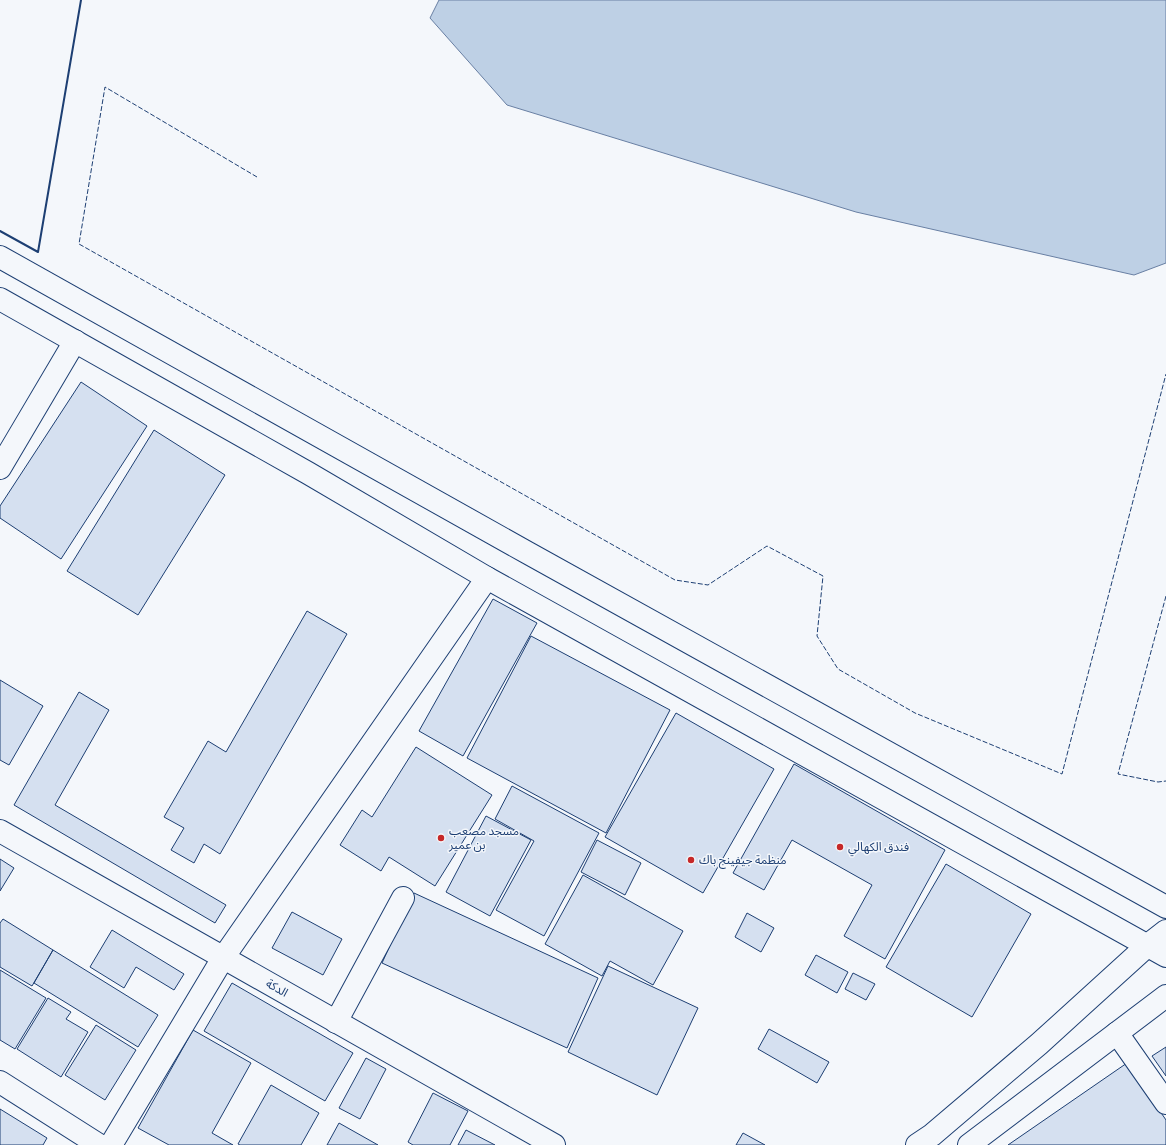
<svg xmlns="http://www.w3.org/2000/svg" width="1166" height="1145" viewBox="0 0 1166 1145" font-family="Bitter,'Noto Sans Arabic',serif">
<rect width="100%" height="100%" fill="#f4f7fb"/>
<path fill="#bed0e5" stroke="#687fa3" d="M439 0H1166V263L1134 275 856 212 507 105 430 18Z"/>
<path fill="#d5e0f0" stroke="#1d3f73" d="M81 382 147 426 61 559 0 518V506Z
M154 430 225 475 138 615 67 571Z
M493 599 537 623 463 756 419 731Z
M307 611 347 634 220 854 204 844 194 863 171 850 184 828 164 817 208 741 226 752Z
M531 636 670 710 606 833 467 758Z
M0 680 43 706 9 765 0 760Z
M79 692 109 710 55 805 226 905 215 923 14 805Z
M676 713 774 769 703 893 605 837Z
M416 747 492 795 435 886 389 857 381 871 340 845 362 810 372 817Z
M794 764 945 850 885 959 844 936 872 885 792 840 764 890 733 873Z
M512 786 599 833 544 936 496 910 534 841 495 819Z
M486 816 531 840 490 916 446 892Z
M597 840 641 863 625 895 581 872Z
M0 859 14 868 0 891Z
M946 864 1031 914 972 1017 886 967Z
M583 875 683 931 653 985 610 961 602 976 545 944Z
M414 893 598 978 567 1048 382 963Z
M292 912 342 939 323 975 272 948Z
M747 913 774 928 761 952 735 937Z
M3 919 53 950 32 986 0 967V923Z
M112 930 184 974 174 990 136 967 124 988 90 967Z
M53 950 158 1015 138 1047 34 983Z
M816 955 848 972 837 993 805 975Z
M608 966 698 1008 657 1095 568 1052Z
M0 970 46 998 15 1049 0 1040Z
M853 973 875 984 866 1000 845 989Z
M232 983 353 1053 325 1101 204 1031Z
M48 998 71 1012 66 1019 88 1032 61 1077 17 1049Z
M96 1025 136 1050 105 1100 65 1075Z
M769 1029 829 1062 817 1083 758 1049Z
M193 1030 251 1063 212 1133 233 1145H169L138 1128Z
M1166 1047V1076L1152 1056Z
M366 1058 386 1069 360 1119 339 1108Z
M1127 1063 1166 1120V1145H1008Z
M271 1085 319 1113 301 1145H240L238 1144Z
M433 1093 468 1111 450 1145H413L408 1142Z
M0 1109 47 1138 43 1145H0Z
M339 1123 378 1145H327Z
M466 1130 495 1145H458Z
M743 1133 765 1145H736Z"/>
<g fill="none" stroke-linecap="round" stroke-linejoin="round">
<g stroke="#1d3f73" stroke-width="24">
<path id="minor" d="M0 468 75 341
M336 1022 403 898
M1117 1033 1166 1103
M0 1082 99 1145
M111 1145 223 958 487 578"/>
</g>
<g stroke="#1d3f73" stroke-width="24">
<path id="tertiary" d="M0 831 554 1145"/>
</g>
<g stroke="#1d3f73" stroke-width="24">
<path id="secondary" d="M0 257 528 553 1166 907
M0 299 308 473 487 578 1166 956"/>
</g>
<g stroke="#1d3f73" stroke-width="24">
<path id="primary" d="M917 1145 932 1135 1039 1044 1148 945 1166 931
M969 1145 1166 996"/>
</g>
<use href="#minor" stroke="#f4f7fb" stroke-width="22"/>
<use href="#tertiary" stroke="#f4f7fb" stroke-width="22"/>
<use href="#secondary" stroke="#f4f7fb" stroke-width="22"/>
<use href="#primary" stroke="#f4f7fb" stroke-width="22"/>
<path stroke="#1d3f73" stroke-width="1" stroke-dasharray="5 2" stroke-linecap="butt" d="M257 177 105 87 79 244 675 580 708 585 767 546 823 576 817 636 838 669 915 713 1062 774 1166 374
M1166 596 1118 774 1158 782 1166 781"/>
<path stroke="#1d3f73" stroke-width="2" d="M0 231 38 252 81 0"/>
</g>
<g fill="#c62828" stroke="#f4f7fb" stroke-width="1.5">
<circle cx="441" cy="838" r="4"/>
<circle cx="840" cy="847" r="4"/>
<circle cx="691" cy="860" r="4"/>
</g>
<g text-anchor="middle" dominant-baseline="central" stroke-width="3" stroke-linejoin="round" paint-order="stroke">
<g font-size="12" fill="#1d3f73" stroke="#f4f7fb" text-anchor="start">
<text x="449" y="831">مسجد مصعب<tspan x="449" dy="14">بن عمير</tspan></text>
<text x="848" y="847">فندق الكهالي</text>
<text x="699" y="860">منظمة جيفينج باك</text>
</g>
<g font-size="12" fill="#1d3f73" stroke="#f4f7fb">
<text transform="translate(277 988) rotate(30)">الدكة</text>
</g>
</g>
</svg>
